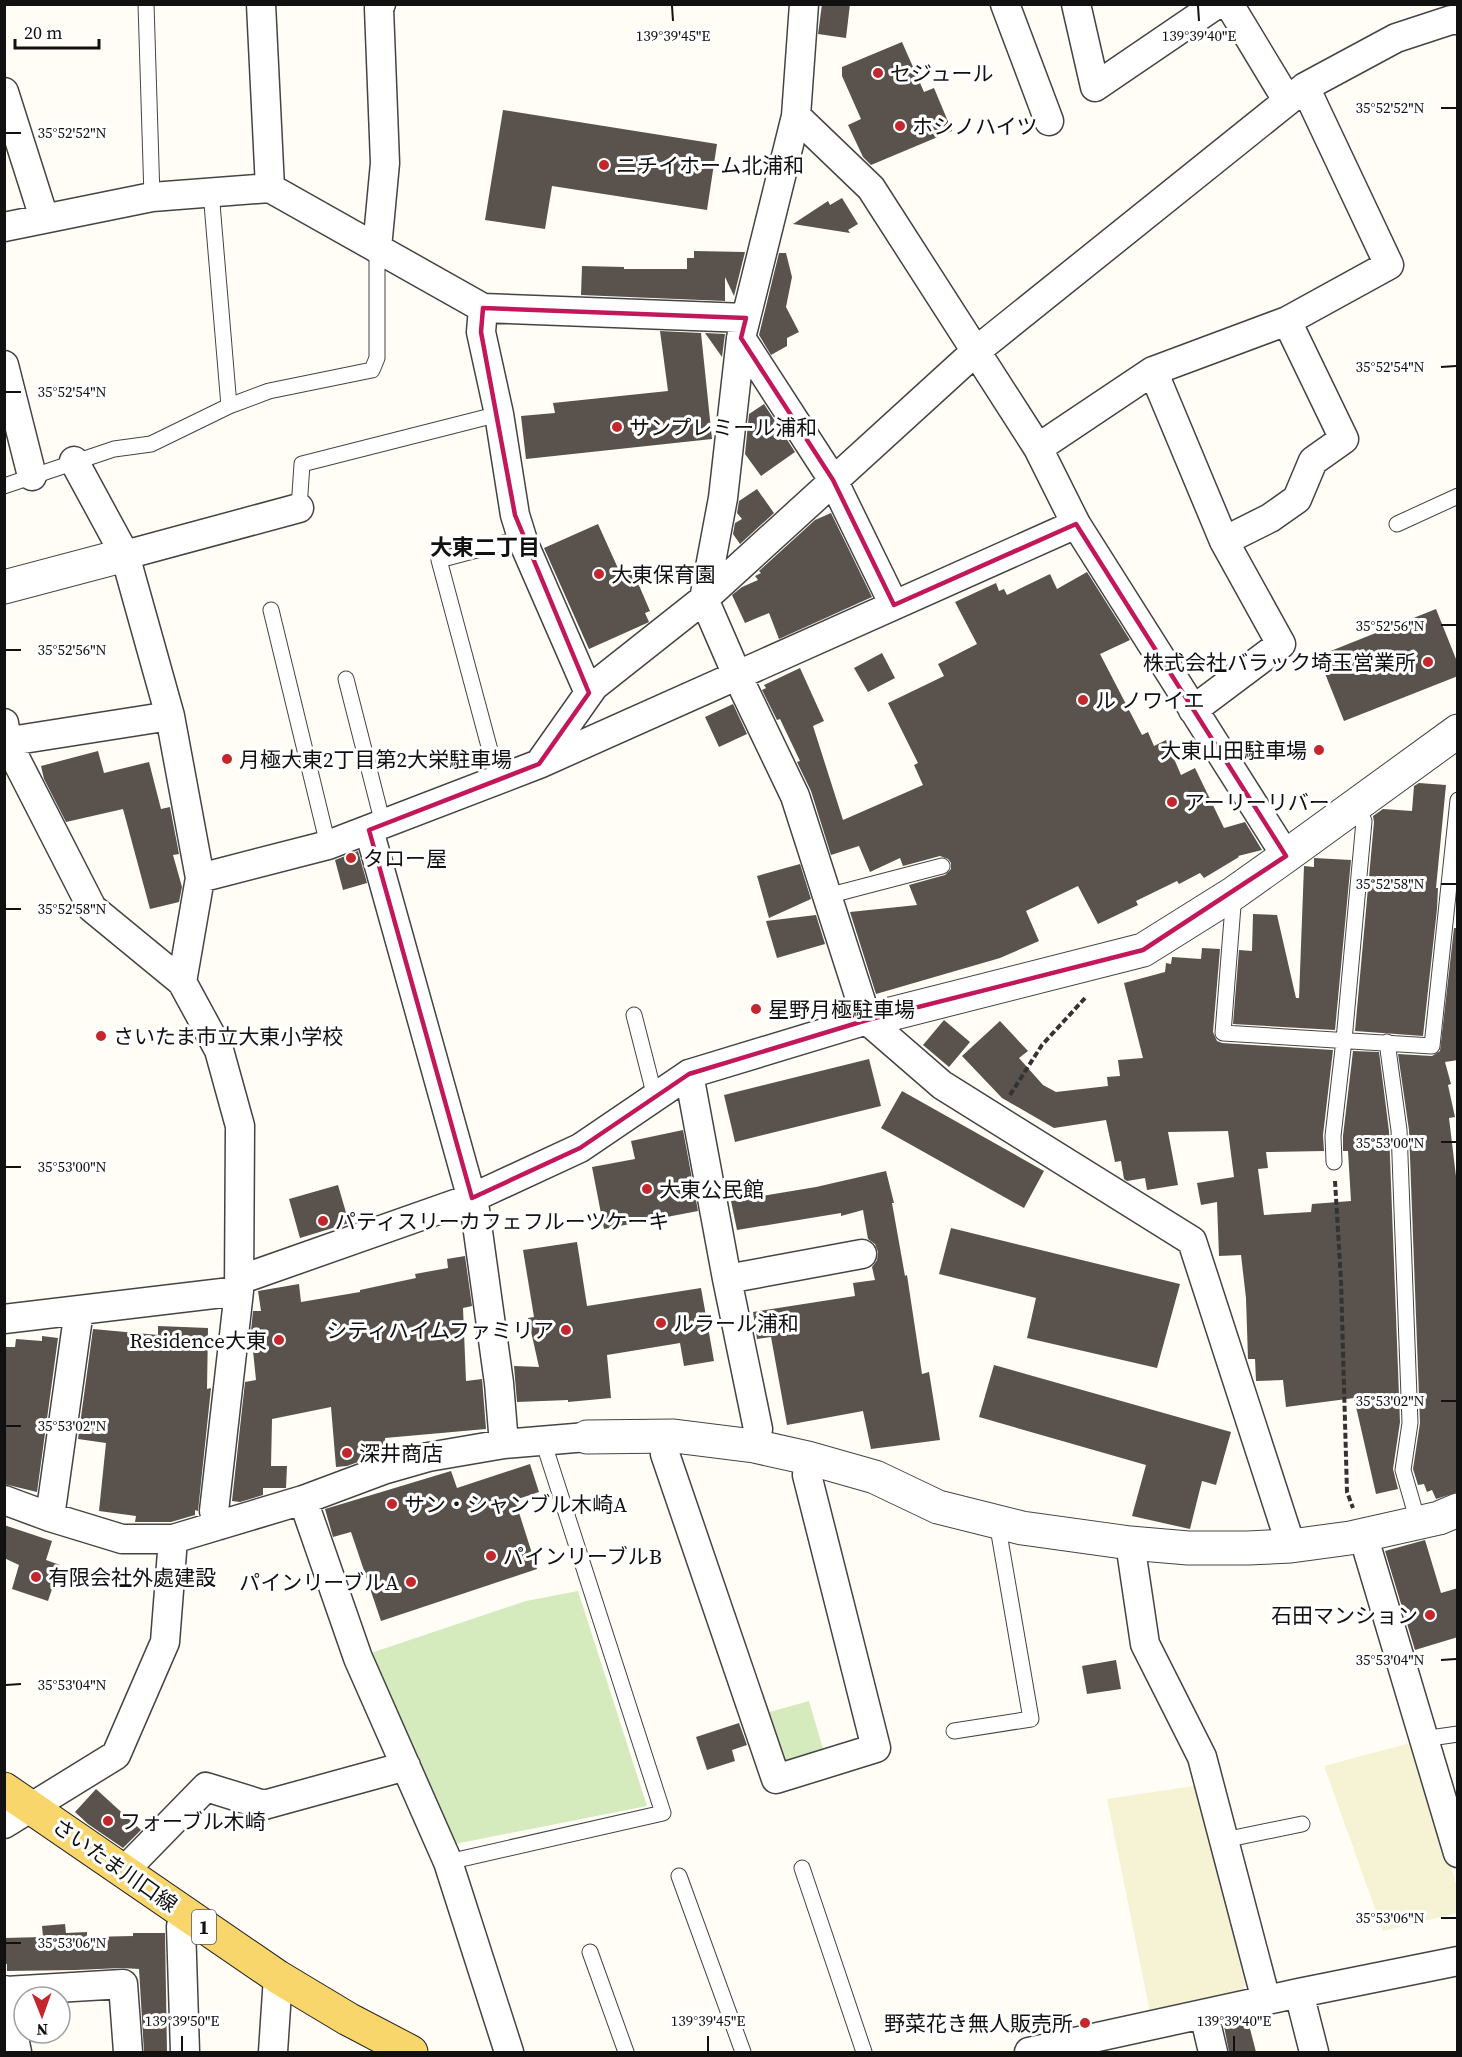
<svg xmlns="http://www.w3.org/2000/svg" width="1462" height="2057" viewBox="0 0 1462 2057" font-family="'Source Serif 4','Noto Sans JP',serif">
<rect width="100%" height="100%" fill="#fffdf5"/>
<path fill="#f6f3d4" d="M1414 1742 1457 1887V1913L1383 1931 1324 1766Z
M1200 1785 1245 1985 1239 1996 1150 2013 1107 1799Z"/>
<path fill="#d5ebbd" d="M578 1591 647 1806 455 1844 365 1655 526 1601Z
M809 1701 826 1759 786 1769 766 1713Z"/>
<path fill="#5a524d" d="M822 4H850L846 38 818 34Z
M902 42 924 92 934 88 952 131 871 165 863 157 848 125 861 119 842 76V67Z
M503 110 717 144 707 210 552 186 545 229 485 220Z
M842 198 858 224 848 230 850 233 793 224 828 201 830 205Z
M694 251 745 252 734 296 725 277V301L581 295 582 266 624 267V269H687V258H694Z
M779 253H786L792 277 786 307 799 332 787 338V346L771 355 759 335Z
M660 331 701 333 712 439 526 459 521 416 555 413 553 403 668 391Z
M705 333 725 334 722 357Z
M764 404 795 452 761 476 745 454 749 414Z
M757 489 774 513 740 544 733 534 735 523 742 519 737 513 739 501Z
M831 513 872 597 779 639 769 613 745 623 732 595 742 587 758 580 755 576 761 573 759 571 815 520Z
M598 524 621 575 632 569 650 611 645 613 649 622 647 623 589 649 544 548Z
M1087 572 1130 640 1100 654 1142 735 1148 732 1154 746 1166 740 1181 775 1195 768 1224 828 1245 822 1262 850 1238 856 1239 857 1204 878 1200 873 1179 884 1177 881 1136 901 1138 905 1098 924 1078 886 1026 911 1039 941 1000 958 876 994 850 912 917 905 909 885 945 875 951 869V863L948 859 940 856 903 866 900 858 870 872 859 846 831 855 811 791 797 762 800 761 780 719 777 720 762 690 766 688 764 685 800 668 824 721 813 726 843 820 923 785 914 765 918 763 888 703 944 676 938 664 977 644 955 602 996 583 999 591 1004 589 1007 595 1050 574 1057 589Z
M1436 609 1458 664V676L1344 721 1318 656Z
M882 653 895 678 868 692 854 668Z
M733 704 747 734 719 747 705 717Z
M98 751 104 773 149 762 161 809 170 807 179 854 173 855 182 887 179 902 150 909 123 809 66 822 44 779 41 766Z
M1419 783 1446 785 1436 888H1438L1437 909 1423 1036 1355 1031 1374 822 1373 816 1383 809 1412 811 1414 786Z
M358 851 367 883 343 890 335 860Z
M1314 858 1351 860 1335 1030 1233 1024 1239 950 1252 951 1253 914 1277 915 1296 998H1299L1304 866 1314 867Z
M800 864 811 899 769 918 757 876Z
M816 915 825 944 777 958 766 921Z
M1454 928H1458V1060L1445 1062 1451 1084 1448 1085 1455 1117 1449 1118 1458 1193V1492L1436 1499 1432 1490 1427 1492 1424 1484 1418 1485 1413 1469 1420 1423 1409 1130 1398 1054 1432 1056 1440 1051Z
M1202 948 1220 949 1213 1032 1217 1041 1222 1043 1333 1050 1323 1135 1324 1151 1266 1152 1268 1168 1258 1169 1264 1215 1311 1212 1312 1204 1351 1201 1348 1151H1343V1136L1353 1051 1379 1052 1389 1131 1400 1422 1393 1469 1398 1489 1376 1494 1354 1398 1286 1407 1283 1380 1256 1381 1255 1359H1248L1246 1298 1241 1255 1219 1256 1217 1202 1201 1205 1197 1183 1234 1177 1228 1131 1168 1132 1178 1185 1147 1190 1145 1178 1127 1181 1124 1179 1121 1161 1115 1162 1106 1120 1054 1128 1002 1098 962 1056 1000 1021 1028 1051 1019 1058 1043 1085 1056 1092 1108 1086 1107 1077 1120 1076 1118 1060 1143 1058 1124 983 1165 972 1166 963 1171 964 1172 957 1201 959Z
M944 1020 970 1042 949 1067 923 1045Z
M869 1059 881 1106 735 1142 724 1095Z
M902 1091 1044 1171 1024 1208 881 1128Z
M683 1130 698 1211 604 1229 592 1167 635 1159 631 1141Z
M886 1171 894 1203H892L905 1276 907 1275 922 1374 929 1372 940 1440 871 1449 863 1411 787 1425 771 1337 757 1339 753 1312 855 1296 853 1283 875 1280 872 1267 877 1260 878 1252 875 1244 868 1239 863 1210 841 1216V1213L737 1230 731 1201 816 1187Z
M338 1185 349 1223 300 1238 289 1199Z
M951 1228 1180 1284 1157 1368 1027 1338 1036 1298 939 1274Z
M577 1242 587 1306 701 1288 714 1361 684 1366 680 1343 607 1355 611 1398 568 1402V1400L517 1402 514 1366 539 1367 528 1318 534 1317 523 1250Z
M465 1256 472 1306 463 1308 466 1381 482 1379 486 1429 385 1438 386 1452 347 1466 336 1467 331 1407 272 1419 271 1466H287L286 1488H263V1495L240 1502 232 1501 245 1382 256 1380 251 1331 253 1311H261L258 1291 299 1284 301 1302 360 1292V1290L416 1278 415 1274 448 1268 447 1259Z
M158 1326 208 1328 207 1389 211 1388 198 1511 195 1510V1515L171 1522H135L136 1516 99 1511 106 1443 78 1439 93 1329 158 1335Z
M42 1336 58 1338 37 1492 4 1484V1347H15L16 1339 42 1341Z
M994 1365 1231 1432 1216 1485 1202 1481 1190 1529 1132 1516 1146 1465 979 1417Z
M530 1464 539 1492 515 1500 537 1569 381 1621 351 1532 333 1537 325 1509 451 1471 457 1488Z
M4 1525 52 1541 46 1560 60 1565 48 1601 12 1589 19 1565 4 1558Z
M1425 1540 1441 1593 1458 1588V1637L1415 1650 1385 1551Z
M1116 1660 1121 1689 1087 1694 1082 1666Z
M739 1723 747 1745 732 1750 735 1761 707 1770 696 1737Z
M96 1789 141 1830 123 1848 88 1824 75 1812Z
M65 1924 66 1933 87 1932V1937L133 1936V1933H165L167 2052H144L139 1969 122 1968 75 1970 7 1971V1964H4V1938L43 1937 42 1926Z
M1248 2021 1256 2052H1229L1224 2026Z"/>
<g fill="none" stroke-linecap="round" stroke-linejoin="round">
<g stroke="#444" stroke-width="17">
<path id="service" d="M146 4 152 197
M211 192 229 406
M4 486 114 449 151 444 229 406 269 391 372 370 377 358V248
M299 508 302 464 499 414
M1397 524 1458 496
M271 610 328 845
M346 679 383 824
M498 780 439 560 522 538
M1234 893 1223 1033 1432 1046 1458 800
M827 896 942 866
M634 1015 655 1097
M1387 1042 1399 1130 1410 1423 1403 1470 1418 1522
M1334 1162 1333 1136 1344 1040 1364 821 1356 804
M954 1731 1031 1719 997 1522
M1423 1739 1458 1734
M1224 1840 1302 1824
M448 1862 663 1813 543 1441
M802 1868 864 2052
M679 1876 743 2052
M590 1952 626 2052"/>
</g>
<g stroke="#444" stroke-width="31">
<path id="minor" d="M261 4 270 188
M804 4 796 116 741 338 723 498 704 599 737 675 795 796 867 1020 942 1085 1192 1241 1291 1546
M1005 4 1049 121
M1076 4 1095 87 1217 4
M1229 4 1287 100
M4 92 44 218
M796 116 871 188 1038 448 1076 524 1286 856
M4 227 152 197 270 188 483 308
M377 248 385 163 379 8 381 4
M741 338 833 480 894 605
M4 365 32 476
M1153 371 1224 541 1281 644 1193 710
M1038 448 1153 371 1287 321 1389 265 1305 87
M74 461 125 555 170 716 200 878 182 982
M1224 541 1270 518 1297 499 1313 461 1344 439 1287 321
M125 555 299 508
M589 693 524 544 515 515 499 414 481 332 483 308 746 318
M4 723 7 742 92 908 182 982 219 1050 240 1126 239 1291 214 1511 220 1525
M4 742 170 716
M539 764 1076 524
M369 830 475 1210 499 1383 504 1444
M200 878 328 845 539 764 594 686 704 599 976 351 1305 87 1396 38 1451 20H1458
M689 1074 727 1279 758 1429 754 1446
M727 1279 862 1254
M239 1280 472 1198 580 1148 689 1074 867 1020
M4 1319 239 1291
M663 1436 665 1454 776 1779 876 1748 807 1475 808 1458
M4 1500 50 1517 122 1539H173L303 1500 386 1469 428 1457 504 1444 587 1437
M303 1500 358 1658 448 1862 509 2052
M50 1517 79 1310
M1363 1535 1458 1853
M1130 1543 1145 1644 1202 1757 1266 2000
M4 1824 116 1755 165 1642 173 1539
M124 1871 206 1787 264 1805 406 1766
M4 1990 17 2052
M6 1991 123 1984 128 2052
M1299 1993 1314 2052
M1204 2014 1213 2052
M185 2052 181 1926 187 1915
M273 2052 278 1977
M1029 2052 1299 1993 1458 1961"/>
</g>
<g stroke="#444" stroke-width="35">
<path id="tertiary" d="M4 587 125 555
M867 1020 1143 950 1234 893 1286 856 1458 731
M587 1437 674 1436 754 1446 808 1458 875 1477 938 1507 1022 1528 1130 1543 1188 1548H1248L1291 1546 1350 1538 1439 1518 1458 1510"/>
</g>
<g stroke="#222" stroke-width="35">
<path id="primary" d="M4 1789 278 1977 348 2019 411 2052"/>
</g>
<path stroke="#333" stroke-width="4" stroke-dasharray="6 3" stroke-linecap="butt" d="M1010 1095 1042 1045 1086 997
M1335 1181 1341 1281 1347 1492 1353 1508"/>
<use href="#service" stroke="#fff" stroke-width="15"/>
<use href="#minor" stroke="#fff" stroke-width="28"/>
<use href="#tertiary" stroke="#fff" stroke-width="33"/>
<use href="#primary" stroke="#f9d66b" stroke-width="33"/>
</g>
<path fill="none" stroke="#c2185b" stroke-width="4.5" stroke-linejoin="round" d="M483 308 746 318 741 338 833 480 894 605 1076 524 1286 856 1143 950 867 1020 689 1074 580 1148 472 1198 369 830 539 764 589 693 515 515 481 332Z"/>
<path fill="none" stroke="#111" stroke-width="2" d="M672 6 673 21M1198 6 1199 21M1441 108H1456M6 133H21M1441 367 1456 366M6 392H21M1441 625H1456M6 650H21M1441 884H1456M6 909H21M1441 1142H1456M6 1167H21M1441 1401H1456M6 1426H21M1441 1660 1456 1659M6 1685 21 1684M1441 1918H1456M6 1943H21M182 2036V2051M708 2036V2051M1234 2036V2051"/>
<g fill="#c4262e" stroke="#fff" stroke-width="2">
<circle cx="878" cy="73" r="6"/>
<circle cx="900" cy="126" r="6"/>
<circle cx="604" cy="165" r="6"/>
<circle cx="617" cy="427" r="6"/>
<circle cx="599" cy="574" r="6"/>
<circle cx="1428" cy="662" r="6"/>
<circle cx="1083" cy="700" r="6"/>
<circle cx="1319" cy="750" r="6"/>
<circle cx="227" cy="759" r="6"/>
<circle cx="1172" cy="802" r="6"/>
<circle cx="351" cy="858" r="6"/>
<circle cx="756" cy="1009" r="6"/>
<circle cx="101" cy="1036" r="6"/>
<circle cx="647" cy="1189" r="6"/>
<circle cx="323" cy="1221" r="6"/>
<circle cx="661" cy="1323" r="6"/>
<circle cx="566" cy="1330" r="6"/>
<circle cx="279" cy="1340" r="6"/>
<circle cx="347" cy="1453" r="6"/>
<circle cx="392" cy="1504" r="6"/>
<circle cx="491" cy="1556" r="6"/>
<circle cx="36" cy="1577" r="6"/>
<circle cx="411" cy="1582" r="6"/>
<circle cx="1430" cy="1615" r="6"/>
<circle cx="108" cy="1821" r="6"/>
<circle cx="1085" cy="2023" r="6"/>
</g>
<g text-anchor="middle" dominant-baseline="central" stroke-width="6" stroke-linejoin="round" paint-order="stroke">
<rect fill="#fff" stroke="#585858" stroke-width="1.5" x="192" y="1910" width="24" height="34" rx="4.5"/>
<g font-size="20" font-weight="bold" fill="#111">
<text x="204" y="1927">1</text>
</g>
<g font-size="21" fill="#111" stroke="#fff" text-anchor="start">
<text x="890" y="73">セジュール</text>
<text x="912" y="126">ホシノハイツ</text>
<text x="616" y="165">ニチイホーム北浦和</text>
<text x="629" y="427">サンプレミール浦和</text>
<text x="611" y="574">大東保育園</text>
<text x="1416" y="662" text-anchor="end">株式会社バラック埼玉営業所</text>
<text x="1095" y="700">ル ノワイエ</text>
<text x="1307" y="750" text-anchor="end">大東山田駐車場</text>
<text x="239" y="759">月極大東2丁目第2大栄駐車場</text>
<text x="1184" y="802">アーリーリバー</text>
<text x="363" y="858">タロー屋</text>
<text x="768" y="1009">星野月極駐車場</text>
<text x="113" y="1036">さいたま市立大東小学校</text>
<text x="659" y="1189">大東公民館</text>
<text x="335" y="1221">パティスリーカフェフルーツケーキ</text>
<text x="673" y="1323">ルラール浦和</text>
<text x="554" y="1330" text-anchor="end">シティハイムファミリア</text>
<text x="267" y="1340" text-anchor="end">Residence大東</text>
<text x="359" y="1453">深井商店</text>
<text x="404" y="1504">サン・シャンブル木崎A</text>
<text x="503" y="1556">パインリーブルB</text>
<text x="48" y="1577">有限会社外處建設</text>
<text x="399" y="1582" text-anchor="end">パインリーブルA</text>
<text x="1418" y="1615" text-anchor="end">石田マンション</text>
<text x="120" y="1821">フォーブル木崎</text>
<text x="1073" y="2023" text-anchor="end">野菜花き無人販売所</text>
</g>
<g font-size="21" fill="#111" stroke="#fff">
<text transform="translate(115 1865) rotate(35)">さいたま川口線</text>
</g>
<g font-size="22" font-weight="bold" fill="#111" stroke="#fff">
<text x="485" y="547">大東二丁目</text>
</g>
</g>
<g font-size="15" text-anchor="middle" fill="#111" stroke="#fff" stroke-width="6" stroke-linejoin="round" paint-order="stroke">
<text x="673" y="41">139°39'45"E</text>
<text x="1199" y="41">139°39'40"E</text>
<text x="1390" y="113">35°52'52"N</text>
<text x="72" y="138">35°52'52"N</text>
<text x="1390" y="372">35°52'54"N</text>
<text x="72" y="397">35°52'54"N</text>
<text x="1390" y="631">35°52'56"N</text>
<text x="72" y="655">35°52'56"N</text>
<text x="1390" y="889">35°52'58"N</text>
<text x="72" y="914">35°52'58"N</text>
<text x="1390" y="1148">35°53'00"N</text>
<text x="72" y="1172">35°53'00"N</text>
<text x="1390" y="1406">35°53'02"N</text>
<text x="72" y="1431">35°53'02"N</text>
<text x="1390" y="1665">35°53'04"N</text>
<text x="72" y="1690">35°53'04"N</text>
<text x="1390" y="1923">35°53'06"N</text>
<text x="72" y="1948">35°53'06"N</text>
<text x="182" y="2026">139°39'50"E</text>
<text x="708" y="2026">139°39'45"E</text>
<text x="1234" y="2026">139°39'40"E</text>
</g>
<rect width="1462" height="2057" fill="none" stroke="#111111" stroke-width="12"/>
<g transform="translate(42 2015) rotate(179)"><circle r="28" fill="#ffffff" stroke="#a0a0a0" stroke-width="1.5"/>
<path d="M0-4.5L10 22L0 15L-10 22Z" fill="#c4262e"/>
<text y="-9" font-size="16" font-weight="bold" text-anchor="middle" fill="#111111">N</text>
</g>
<path d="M15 39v9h84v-9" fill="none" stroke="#111111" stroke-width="3"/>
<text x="24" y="39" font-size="18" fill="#111111" stroke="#ffffff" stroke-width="4.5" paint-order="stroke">20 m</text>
</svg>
